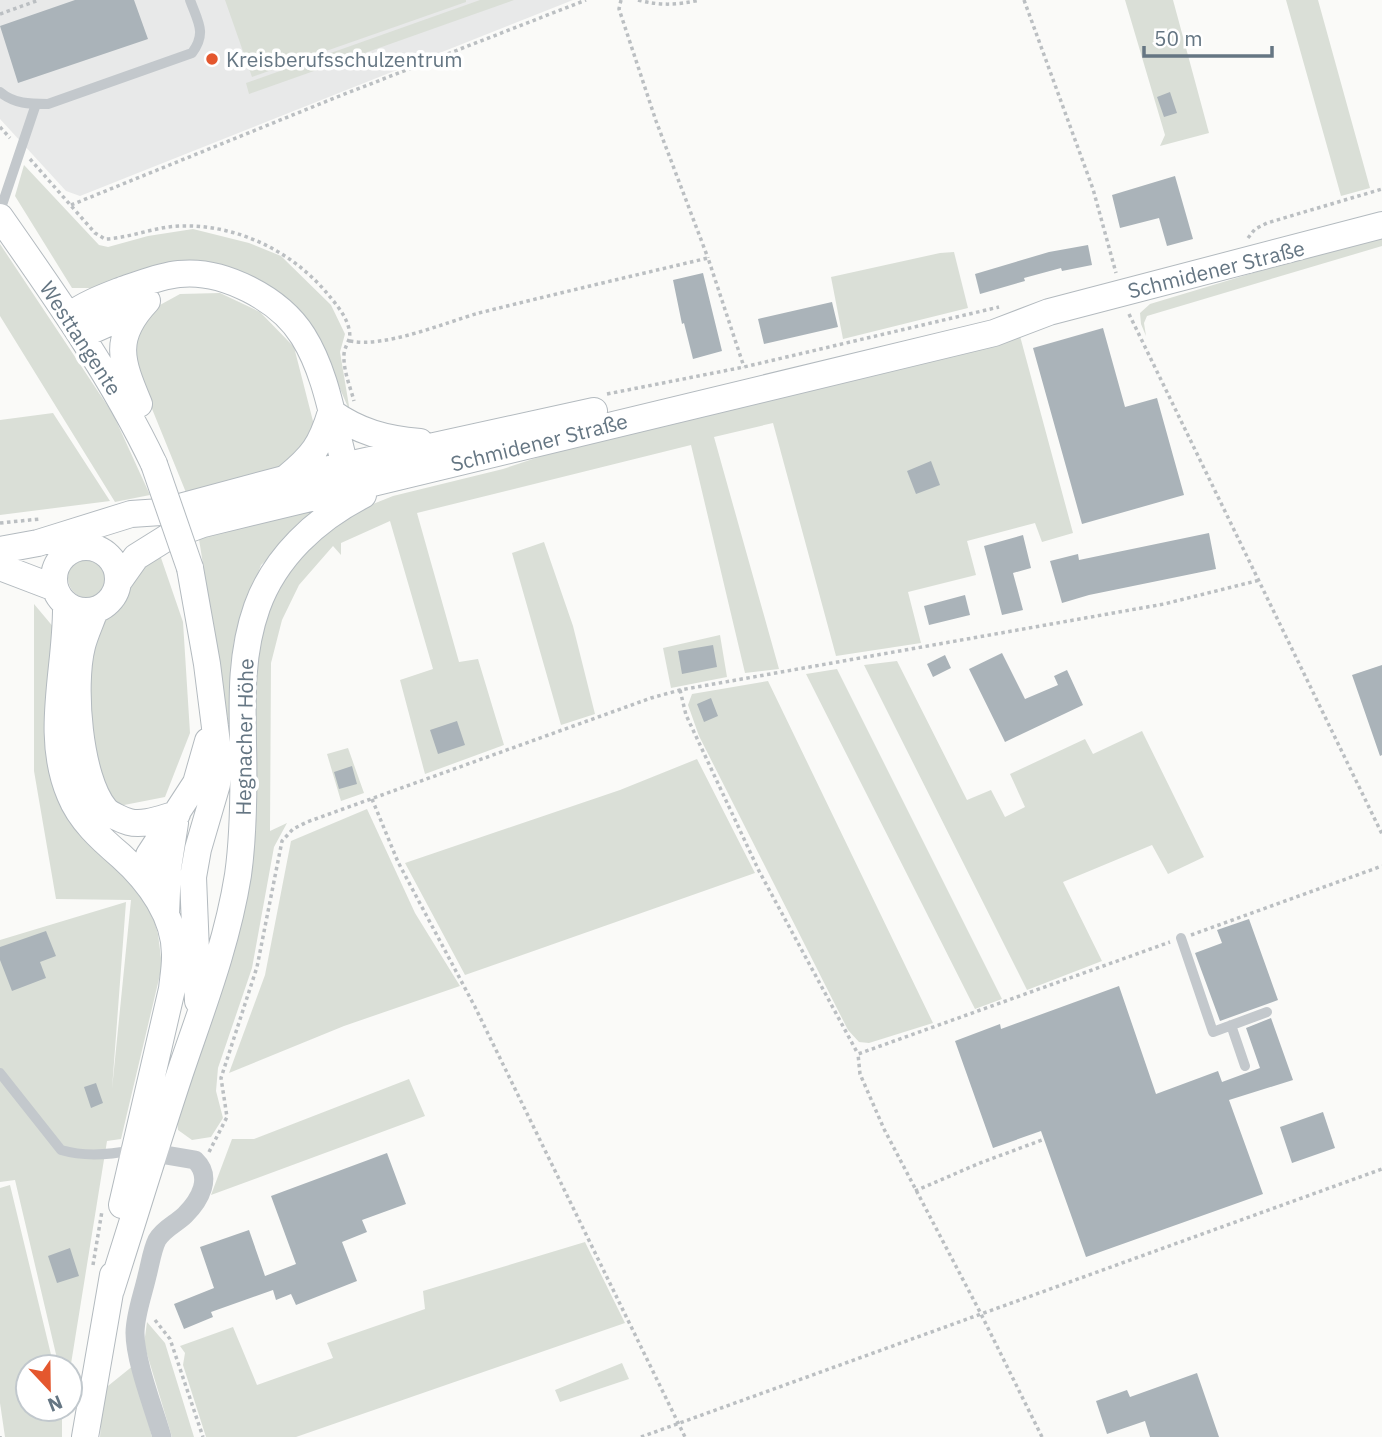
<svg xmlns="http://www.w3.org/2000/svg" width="1382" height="1437" viewBox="0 0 1382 1437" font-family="'IBM Plex Sans',sans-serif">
<rect width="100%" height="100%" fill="#fafaf8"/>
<path fill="#e8e9e9" d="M0 0H573L80 196 66 191 0 119Z"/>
<path fill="#dadfd7" d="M225 0H466V2L252 77Z
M480 0H514L249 94 246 83Z
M1125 0H1173L1209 133 1160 146 1165 135Z
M1286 0H1318L1370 188 1341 196Z
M24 165 99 245 108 247 148 236 193 229 249 243 281 256 331 305 345 334 340 352 350 412 326 356 299 315 229 267H160L107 288H72L15 196Z
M1382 234V246L1147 316 1144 323 1146 336 1141 324 1140 313 1150 304Z
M0 244 113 414 150 495 115 502 0 316Z
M954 252 968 308 843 339 831 277 940 253Z
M220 293 260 312 294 347 315 429 302 454 274 470 187 495 133 362V337L149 311 180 294Z
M1020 336 1073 533 1042 542 1035 523 967 541 976 575 908 592 921 643 836 656 773 423 714 437 779 669 745 673 691 445 417 513 459 662 478 659 504 745 425 774 400 680 433 669 390 521 341 543V555L333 546 299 585 282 620 271 663 270 831 287 823 274 847 252 968 218 1068 216 1091 223 1118 211 1137 192 1140 178 1130 176 1113 225 972 257 635 287 569 348 514 393 496 503 469 593 439Z
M53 413 110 501 0 515V420Z
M335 500 261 565 234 640 229 727 198 533Z
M544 542 573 626 595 714 561 725 512 553Z
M159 552 183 622 190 733 165 797 119 806 109 799 89 746 90 645 100 620 120 606 133 575Z
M68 578a20 20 0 1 1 40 0a20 20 0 1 1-40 0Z
M34 604 55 629 49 752 150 907 158 934 162 966 121 1139 107 1141 70 1370V1367H59L15 1180 0 1182V940L126 902 112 1089 131 900 56 899 34 771Z
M720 635 727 677 671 688 663 648Z
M897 661 967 800 991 790 1005 817 1025 807 1010 774 1085 739 1093 754 1142 731 1204 857 1168 874 1152 845 1063 882 1102 961 1027 990 864 665Z
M837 669 1002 999 975 1009 806 674Z
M768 681 933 1023 869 1043 859 1042 848 1030 699 736 688 705 692 694Z
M348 748 364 793 341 801 327 754Z
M697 759 755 873 465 975 405 863 620 790Z
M367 809 415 913 460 986 344 1026 229 1073 265 975 291 841Z
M409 1079 425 1116 211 1195 232 1139H254Z
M10 1185 54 1367H28V1409H62V1437H5L0 1403V1188Z
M585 1242 625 1323 296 1437H206L183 1365 185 1353 180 1346 233 1327 257 1385 333 1358 327 1343 425 1309 423 1291Z
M147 1322 165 1343 194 1437H172L144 1344Z
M622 1363 629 1379 560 1402 555 1390Z
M134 1365 152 1437H100L103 1390Z"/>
<path fill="#aab3b9" d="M75 0H134L148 39 18 83 0 26Z
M1170 92 1177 113 1164 117 1157 97Z
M1175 176 1193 239 1167 246 1159 218 1120 228 1112 195Z
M1088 245 1092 265 1062 271 1061 268 1024 278 1025 281 980 294 975 274 1049 252Z
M703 273 722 351 693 359 684 323 682 324 673 280Z
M832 302 838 327 764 344 758 319Z
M1103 328 1125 407 1157 398 1184 495 1082 524 1033 348Z
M931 461 940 485 916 494 907 471Z
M1209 533 1216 569 1089 595 1062 603 1050 561 1078 554 1079 560Z
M1023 535 1031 568 1013 573 1023 610 1002 615 984 546Z
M965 595 970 615 929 625 924 606Z
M713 645 717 667 682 674 678 651Z
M1002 653 1025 699 1058 685 1054 676 1067 670 1083 705 1005 742 969 669Z
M945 655 951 668 933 677 927 664Z
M1382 665V755L1380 756 1352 675Z
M711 698 718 716 704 722 697 704Z
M457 721 465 745 438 754 430 730Z
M352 766 357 784 339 789 334 772Z
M1249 919 1278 1000 1220 1021 1195 953 1222 943 1217 930Z
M46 931 56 956 40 962 46 978 12 991 0 960V947Z
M1119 986 1156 1094 1218 1071 1222 1082 1260 1068 1246 1028 1271 1018 1293 1080 1229 1100 1263 1194 1086 1257 1041 1131 993 1148 955 1041 1000 1024 1001 1029Z
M96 1083 103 1103 91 1108 84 1087Z
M1323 1112 1335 1148 1292 1163 1280 1127Z
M387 1153 406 1204 362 1220 367 1232 342 1242 357 1281 296 1305 291 1294 276 1300 273 1290 211 1312 213 1317 184 1329 174 1304 214 1288 200 1247 249 1230 265 1276 296 1264 271 1196Z
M70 1248 79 1276 57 1283 48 1256Z
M1197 1373 1219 1437H1150L1145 1421 1107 1434 1096 1401 1127 1390 1130 1397Z"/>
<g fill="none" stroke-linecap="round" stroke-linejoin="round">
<g stroke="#b3babf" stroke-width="28">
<path id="secondary" d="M0 217C56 297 112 376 154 464
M69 316C85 304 104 297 122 290 141 284 159 276 179 274 223 269 280 299 303 336 325 371 332 415 342 454L341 468 332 483
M82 335 120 318 140 306
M139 404C121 361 112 338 147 301
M331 412C359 432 385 439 420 442
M286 478C313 456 321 445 331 412
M54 579a32 32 0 1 1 64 0a32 32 0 1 1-64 0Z
M0 550 38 543 131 514 161 512 284 479 594 411
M0 567 55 588
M190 568 207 664 219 759 217 784 198 849 193 877 198 1001
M119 581 136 557 168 537 203 524 994 333 1049 312 1382 225
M66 605C67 668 44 734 70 795 80 820 101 839 121 856 149 881 176 917 175 957 175 968 173 979 172 989L122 1205
M95 610C91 622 85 634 82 646 72 685 79 778 105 809 109 814 122 820 129 822 144 826 162 818 177 814
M145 881 149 855 196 783 208 741
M166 914 168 868 175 823
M111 1290C134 1218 156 1145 180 1073 202 1008 227 944 238 875 244 832 244 787 243 743 242 697 241 652 257 607 275 557 316 519 363 495
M85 1437 113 1275"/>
</g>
<path stroke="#bbbfc2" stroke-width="3.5" stroke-dasharray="3.5 3.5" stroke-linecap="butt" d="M621 0 619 9 656 121 708 258
M638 0C661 6 677 5 700 0
M1024 0 1093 189 1116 273
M0 14 39 0
M0 127 10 138
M30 159 95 233 105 239C130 238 154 227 179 226 236 224 290 250 326 292 335 303 346 315 349 329 352 340 345 344 344 354 343 370 350 386 354 401
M71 205 337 97 586 0
M1248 238 1255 229 1267 223 1382 189
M1129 314 1382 834
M350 341C385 348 444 323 479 313 555 294 632 276 708 258L744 367
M607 394 744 367 999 307
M0 523 40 519
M680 690 686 715 759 871 858 1054
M372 799 398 862 475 1007 685 1437
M1191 935 1382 866
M209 1152 227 1117 221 1078 257 967 282 841 293 829 307 822 651 698 680 690 1164 604 1260 580
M915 1191 980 1163 1042 1140
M93 1265 102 1211
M155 1320 170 1339 203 1437
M0 1436V1437
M641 1437 1382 1169
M1042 1437 981 1314 884 1129 860 1074 858 1054 1170 942"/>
<path stroke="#c3c8cc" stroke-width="10" d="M0 92C14 104 30 104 48 104L192 53C207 33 198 22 190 0
M0 211 36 104
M1181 938 1213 1032 1267 1012
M1231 1025 1245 1066
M0 1073 61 1150C85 1157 109 1155 132 1150"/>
<path stroke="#c3c8cc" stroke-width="19" d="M142 1151 195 1160C213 1177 200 1200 185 1215 176 1224 164 1228 157 1240 152 1250 150 1265 147 1276 143 1294 135 1315 135 1333 135 1361 154 1409 162 1437"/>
<use href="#secondary" stroke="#fff" stroke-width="26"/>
<g stroke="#b3babf" stroke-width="28" stroke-linecap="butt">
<path id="secondary-bridge" d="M154 464 190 568"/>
</g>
<use href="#secondary-bridge" stroke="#fff" stroke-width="26"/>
</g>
<circle fill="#e4572e" stroke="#fff" stroke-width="2.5" cx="212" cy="59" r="7"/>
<g text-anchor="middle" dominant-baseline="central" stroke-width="7" stroke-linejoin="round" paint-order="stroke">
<g font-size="21" fill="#657683" stroke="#fff" text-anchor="start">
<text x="226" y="59">Kreisberufsschulzentrum</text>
</g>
<g font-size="21" fill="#657683" stroke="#fff">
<text transform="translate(1216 269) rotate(-14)">Schmidener Straße</text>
<text transform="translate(81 338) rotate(57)">Westtangente</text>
<text transform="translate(539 442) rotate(-14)">Schmidener Straße</text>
<text transform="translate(244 737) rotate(-89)">Hegnacher Höhe</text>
</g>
</g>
<g transform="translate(49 1388) rotate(158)"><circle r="33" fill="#ffffff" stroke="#c1c8cd" stroke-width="2"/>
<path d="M0-5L12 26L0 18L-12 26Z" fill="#e4572e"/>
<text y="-10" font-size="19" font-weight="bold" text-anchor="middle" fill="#657683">N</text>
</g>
<path d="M1144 46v10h128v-10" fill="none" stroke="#657683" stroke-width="3.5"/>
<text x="1154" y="46" font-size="21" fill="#657683" stroke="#ffffff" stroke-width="5" paint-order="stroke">50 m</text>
</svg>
